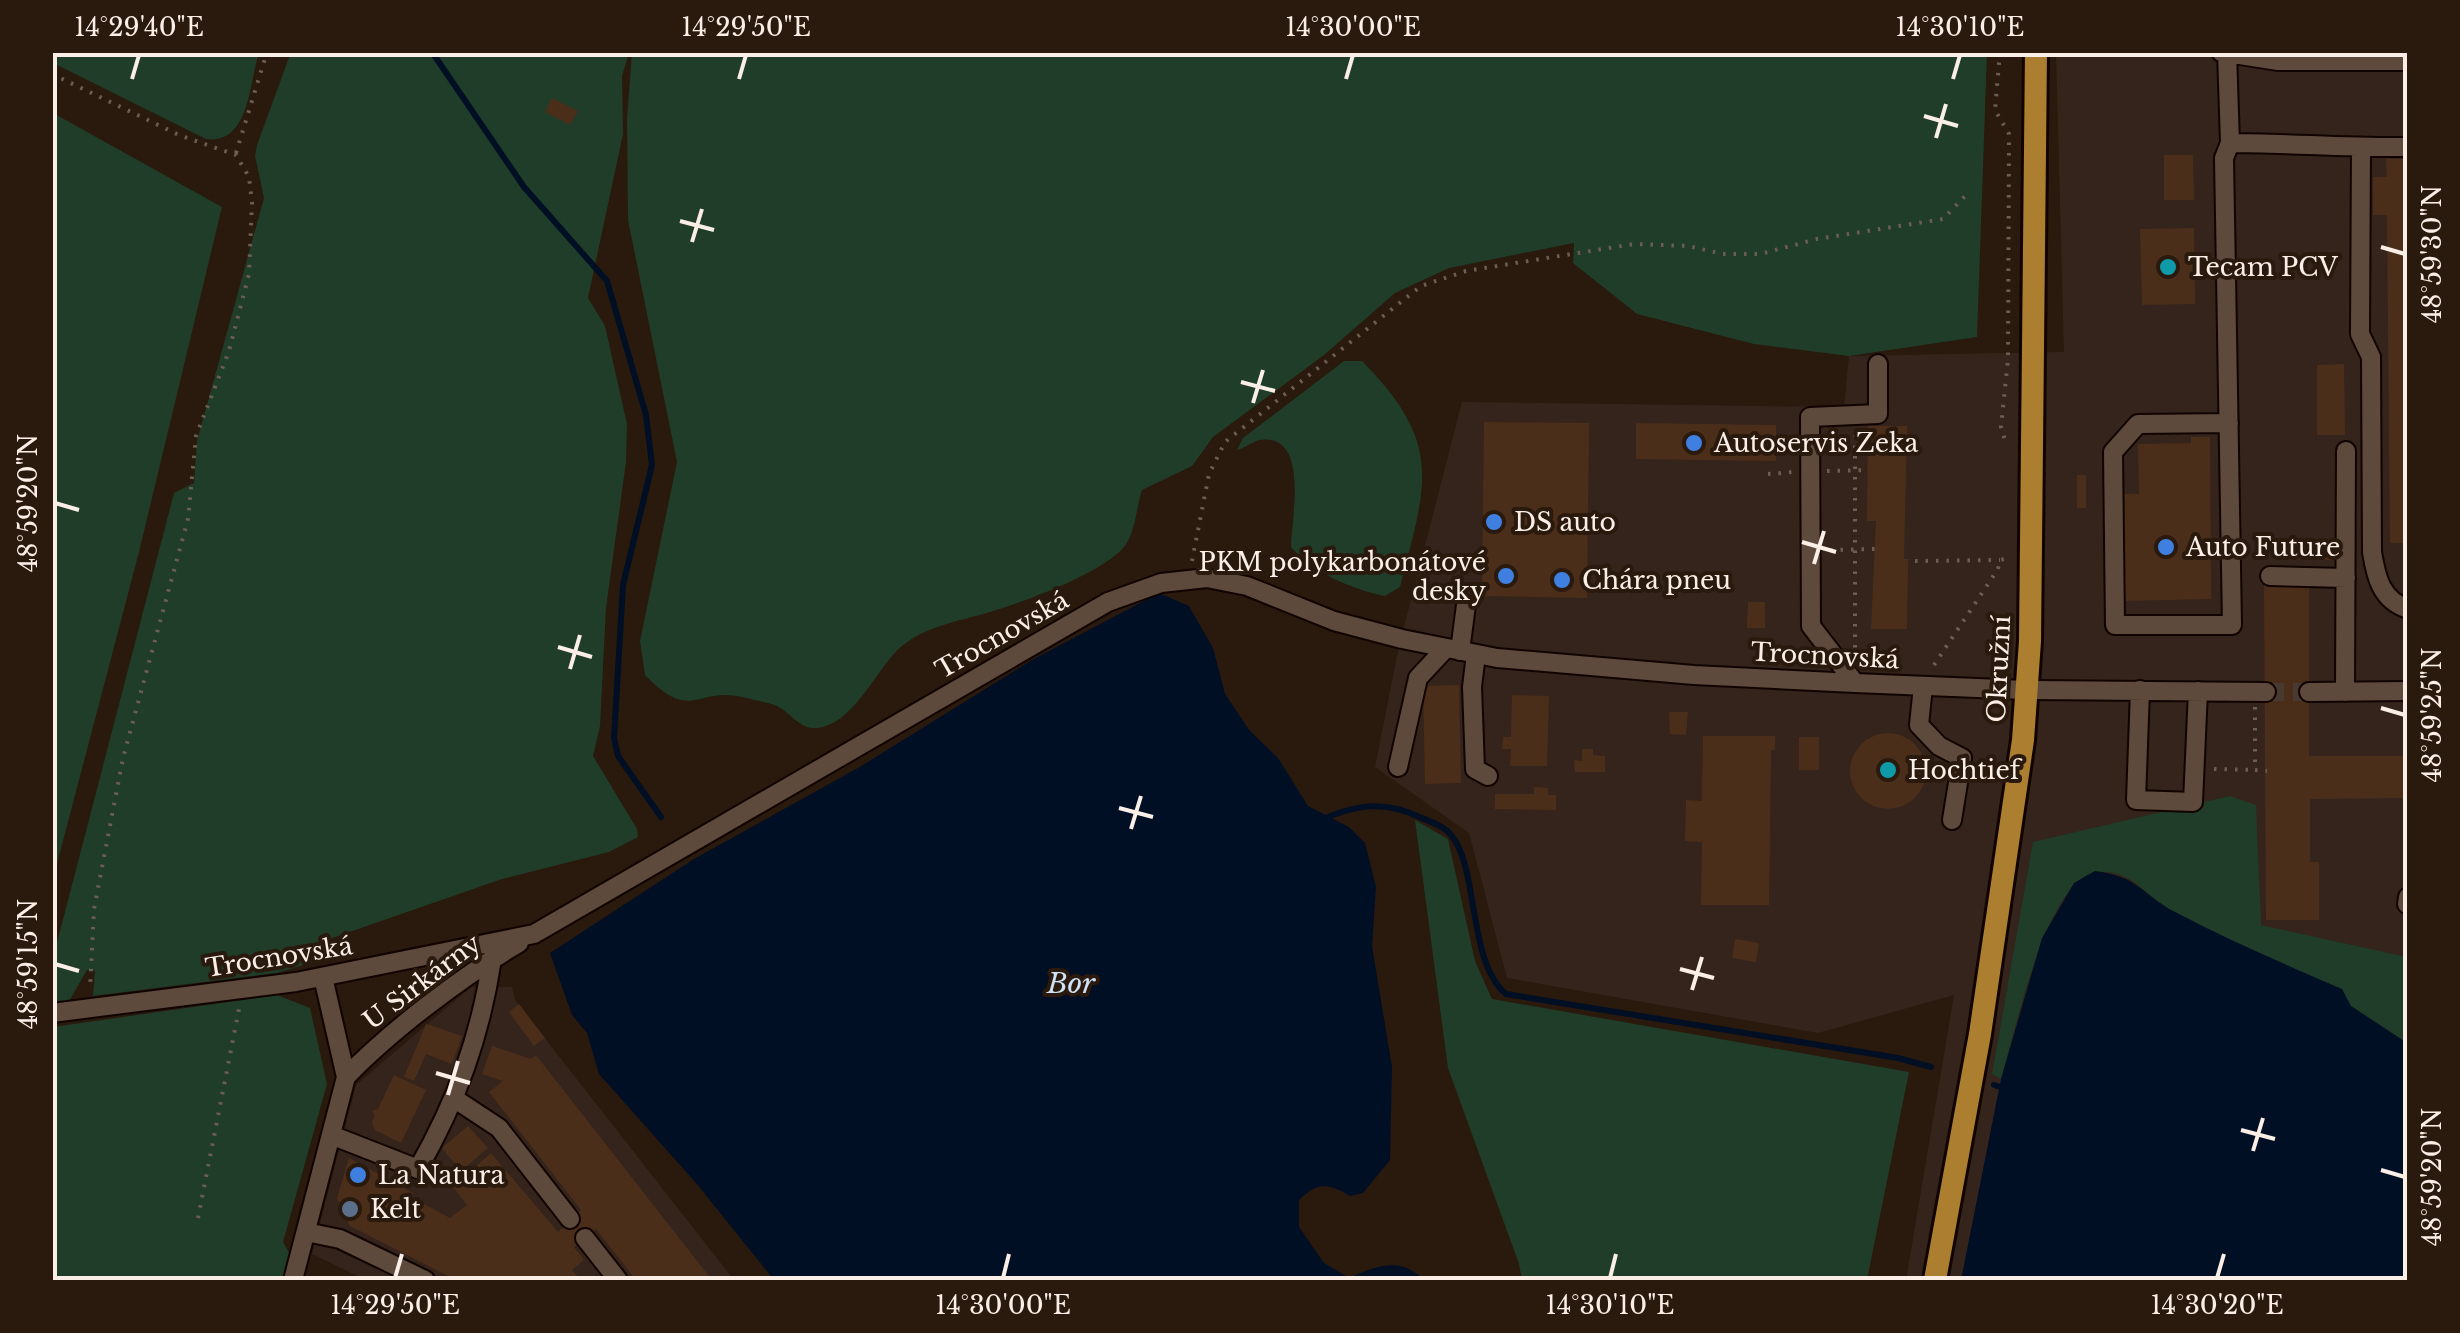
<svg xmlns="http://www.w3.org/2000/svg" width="2460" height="1333" viewBox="0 0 2460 1333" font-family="'Libre Baskerville',serif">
<rect width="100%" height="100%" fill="#2a190d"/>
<path fill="#34241b" d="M2056 53H2407V1280H1906L1954 995 1818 1033 1507 978 1469 833 1375 767 1399 646 1462 402 1844 407 1849 356 2064 352Z
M471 987H512L515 1000 734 1280H366L312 1254 356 1085Z"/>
<path fill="#1f3d28" d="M291 52 629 53 622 76 623 134 588 298 605 326 627 424 626 462 606 608 600 726 593 756 637 829 638 837 609 852 502 879 315 944 318 961 276 973 93 996 95 971 87 970 69 1001 53 1004V958L174 493 194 483 197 441 264 198 255 156 257 145Z
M52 53 53 52 259 53C249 82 250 145 206 139L53 63Z
M632 53H1987L1977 337 1849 356 1754 344 1637 314 1573 263 1574 243 1449 268 1395 293 1324 355 1213 437 1192 466 1142 490C1136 508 1136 532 1124 547 1100 575 1016 605 980 615 953 622 924 628 902 646 878 666 857 718 823 727 801 733 793 714 777 706 768 702 757 701 747 698 696 684 693 725 645 675L640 641 677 462 628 220 627 118Z
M53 113 222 207 139 552 53 879Z
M1344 361H1362C1445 445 1426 484 1400 587L1385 596C1354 590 1311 572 1291 547 1291 521 1311 432 1259 440 1252 442 1245 448 1237 450L1243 438Z
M2230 796 2256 805 2261 925 2407 957V1043L2351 1006 2157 903C2140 886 2125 870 2098 872 2047 874 2014 1037 2001 1079L1992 1074 2033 842Z
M1415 820 1448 839 1475 961 1492 999 1909 1072 1867 1280H1522L1519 1264 1448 1068Z
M277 995 310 1008 327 1084 283 1242 290 1254 282 1280H53V1027Z"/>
<path fill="#000f24" d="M1159 593 1189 606 1213 648 1225 694 1249 730 1278 758 1308 806 1349 827 1365 843 1376 887 1372 946 1392 1067 1390 1160 1363 1193 1350 1196C1328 1183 1318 1182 1299 1200V1227L1324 1263 1349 1278C1376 1266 1400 1256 1424 1280H774L696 1183 599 1074 587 1033 572 1015 550 953 694 859 858 768 1032 660Z
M2095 871C2141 877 2140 894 2177 913 2231 941 2286 965 2342 989L2351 1006 2407 1043V1280H1961L2001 1079 2042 938 2074 883Z"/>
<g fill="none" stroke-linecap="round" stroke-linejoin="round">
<path stroke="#000f24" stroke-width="6" d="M432 52 524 187 607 281 646 415 652 465 623 585 614 738 618 756 661 817
M1321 820C1354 805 1383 800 1417 816 1428 821 1443 825 1451 835 1479 867 1467 961 1506 994L1898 1058 1931 1067
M1994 1085 2007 1089"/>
</g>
<path fill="#4b2e1a" d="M552 98 578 111 570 125 545 112Z
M2164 155H2193L2194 200H2164Z
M2386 159H2408V543H2390L2387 215H2373V177H2387Z
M2194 228 2195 304 2142 305 2140 229Z
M2344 364 2345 435H2317V365Z
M1484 422 1589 423 1587 598 1482 596Z
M1636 423 1776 425V461L1636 459Z
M1868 426H1907L1904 559H1908L1907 629H1871L1876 521H1867Z
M2191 437H2210L2211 599 2123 601 2121 494H2139L2138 444 2191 443Z
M2077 475H2086V508H2077Z
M2286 546 2332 547V560L2286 559Z
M2264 585H2309V756H2408V798L2310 799V862H2319V920H2266Z
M1748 602H1765V628H1747Z
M1459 685 1461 783 1425 784 1423 686Z
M1512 695 1549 696 1547 766H1510L1511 749H1502L1503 737H1511Z
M1669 712H1688L1686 735 1670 734Z
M1850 771a38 38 0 1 1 76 0a38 38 0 1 1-76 0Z
M1703 736H1775V750H1771L1769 905H1701L1702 842 1685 841 1686 800 1702 801Z
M1799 737H1819V770H1799Z
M1582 749H1593V755L1605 756V772H1575L1574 760 1582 761Z
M1534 787 1548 788V795H1556V810L1495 809V794H1534Z
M1735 939 1759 943 1756 962 1732 958Z
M519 1004 545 1038 534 1046 509 1012Z
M426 1024 462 1036 452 1064 426 1054 414 1081 404 1077Z
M492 1046 531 1059 536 1055 712 1280H636L596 1229 574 1247 584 1260 572 1270 581 1280H456L350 1226 337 1198 349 1158 413 1193 411 1197 450 1218 467 1205 453 1187 491 1153 558 1232 581 1210 489 1092 503 1081 482 1074Z
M394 1075 426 1090 401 1143 375 1130 372 1122 375 1116 372 1111 378 1109Z
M468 1126 488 1148 461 1171 442 1148Z"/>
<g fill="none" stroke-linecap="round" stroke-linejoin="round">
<path stroke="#49392e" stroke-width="18" stroke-dasharray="18 9" stroke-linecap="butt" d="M2266 692H2309"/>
<g stroke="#110400" stroke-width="22">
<path id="minor" d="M2221 52 2278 61H2408
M2227 52 2230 143C2289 143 2348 148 2408 147
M2361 148 2360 334 2371 357 2372 552C2376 577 2381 600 2408 609
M2229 423 2138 424 2113 452 2115 625H2232L2224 158 2230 143
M2270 576 2346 578
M1460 651 1466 605
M1476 654 1472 687 1475 769 1488 776
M1855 683 1811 626 1810 417 1878 414V364
M1923 686 1919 725 1939 746 1962 758 1952 820
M2140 690 2136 800 2193 802 2198 691
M2309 692 2408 691
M2345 692 2346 451
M1398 767 1418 678 1446 648
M2407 904 2408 897
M323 977 346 1077
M52 1013 296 982 534 934 1108 602 1161 583 1207 578 1247 586 1334 621 1402 639 1497 658 1694 675 1855 683 2026 690 2266 692
M455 1099 499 1128 570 1219
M331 1135 418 1169C457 1100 480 1038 492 959
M306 1232 340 1239 425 1280
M585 1238 618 1280
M293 1280 346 1077C390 1031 464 975 519 943"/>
</g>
<g stroke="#110400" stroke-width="28">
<path id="major" d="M1935 1280 1980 1034 2023 740 2030 641 2036 52"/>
</g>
<path stroke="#6d5e53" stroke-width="4" stroke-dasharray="2.5 8" stroke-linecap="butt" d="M2000 52 1995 110 2009 134 2008 359 2001 427 2005 440
M52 74 179 135 236 155 249 177 252 203 249 274 229 351 196 436 188 519 123 758 94 909 90 989
M236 153 267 52
M1855 435V655
M1827 471 1868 470
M1768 474 1793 472
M1830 550 1876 549
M1192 561 1209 474 1225 442 1421 286 1466 271 1634 244 1688 246 1723 254H1760L1817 239 1943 219 1966 195
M1915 561 2000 560
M1934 665 1998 569 2000 560 2009 558
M2255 707V770L2267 771
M2214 769 2255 770
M198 1218 239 1009"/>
<use href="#minor" stroke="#5d4a3d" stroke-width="18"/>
<use href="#major" stroke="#ac7f30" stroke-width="22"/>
</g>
<path fill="none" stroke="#faeee6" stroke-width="4" d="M132 79 139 55M739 79 746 55M1346 79 1353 55M1953 79 1960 55M1924 116 1958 126M1936 138 1946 104M680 221 714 230M692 242 702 209M2381 247 2405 254M1241 382 1275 391M1253 403 1263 370M55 503 79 510M1802 542 1836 552M1814 564 1824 531M558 647 592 657M570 669 580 635M2381 708 2405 715M1119 808 1153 817M1131 829 1141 796M55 964 79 971M1680 969 1714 978M1692 990 1702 957M436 1073 470 1083M448 1095 458 1061M2241 1130 2275 1139M2253 1151 2263 1118M2381 1170 2405 1177M395 1278 402 1254M1003 1278 1009 1254M1610 1278 1616 1254M2217 1278 2224 1254"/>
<g fill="#0f9aa8" stroke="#2a190d" stroke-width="4">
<circle cx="2168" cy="267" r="10"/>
<circle cx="1888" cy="770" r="10"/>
</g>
<g fill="#3f7fe0" stroke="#2a190d" stroke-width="4">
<circle cx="1694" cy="443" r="10"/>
<circle cx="1494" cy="522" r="10"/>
<circle cx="2166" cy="547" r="10"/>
<circle cx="1506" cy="576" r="10"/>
<circle cx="1562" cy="580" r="10"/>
<circle cx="358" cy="1175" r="10"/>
</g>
<circle fill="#5c6f8a" stroke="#2a190d" stroke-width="4" cx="350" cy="1209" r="10"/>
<g text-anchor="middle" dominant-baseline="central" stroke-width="8" stroke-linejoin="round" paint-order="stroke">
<g font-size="25" fill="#faeee6" stroke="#2a190d" text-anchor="start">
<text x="2188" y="267">Tecam PCV</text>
<text x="1714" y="443">Autoservis Zeka</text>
<text x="1514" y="522">DS auto</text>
<text x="2186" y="547">Auto Future</text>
<text x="1486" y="562" text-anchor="end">PKM polykarbonátové<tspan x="1486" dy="29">desky</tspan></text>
<text x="1582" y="580">Chára pneu</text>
<text x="1908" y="770">Hochtief</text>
<text x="378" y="1175">La Natura</text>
<text x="370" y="1209">Kelt</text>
</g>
<g font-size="25" fill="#faeee6" stroke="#2a190d">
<text transform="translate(1002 635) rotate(-30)">Trocnovská</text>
<text transform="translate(1825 656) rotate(3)">Trocnovská</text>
<text transform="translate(1999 669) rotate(-87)">Okružní</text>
<text transform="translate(279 957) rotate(-9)">Trocnovská</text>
<text transform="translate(422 982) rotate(-37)">U Sirkárny</text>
</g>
<g font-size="28" font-style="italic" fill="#cfe1f5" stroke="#2a190d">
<text x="1071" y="983">Bor</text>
</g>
</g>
<rect width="2460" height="1333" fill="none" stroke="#2a190d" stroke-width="110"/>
<rect x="55" y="55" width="2350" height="1223" fill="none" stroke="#faeee6" stroke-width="4"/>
<g font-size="25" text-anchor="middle" fill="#faeee6">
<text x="139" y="36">14°29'40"E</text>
<text x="746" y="36">14°29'50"E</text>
<text x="1353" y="36">14°30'00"E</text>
<text x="1960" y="36">14°30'10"E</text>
<text transform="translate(2432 254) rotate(-90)" y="9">48°59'30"N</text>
<text transform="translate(28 503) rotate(-90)" y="9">48°59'20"N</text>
<text transform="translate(2432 715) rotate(-90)" y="9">48°59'25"N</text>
<text transform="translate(28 964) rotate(-90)" y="9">48°59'15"N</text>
<text transform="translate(2432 1177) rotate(-90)" y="9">48°59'20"N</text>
<text x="395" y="1314">14°29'50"E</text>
<text x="1003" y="1314">14°30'00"E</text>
<text x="1610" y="1314">14°30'10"E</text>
<text x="2217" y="1314">14°30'20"E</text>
</g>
</svg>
